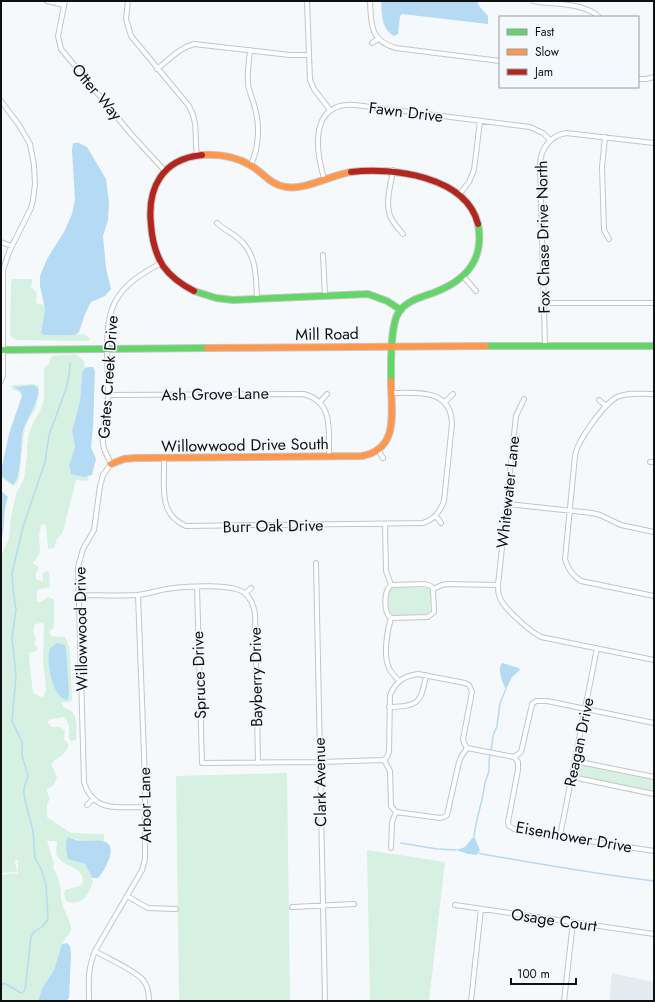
<svg xmlns="http://www.w3.org/2000/svg" width="655" height="1002" viewBox="0 0 655 1002" font-family="Jost,sans-serif">
<rect width="100%" height="100%" fill="#f6f9fb"/>
<path fill="#e3ebf1" d="M612 973 654 982V1001H609Z"/>
<path fill="#d6f1e1" fill-rule="evenodd" d="M13 279H33L31 287 37 292 36 303 44 305 45 309 41 333 44 335 85 334 90 339 88 341 16 340 12 338 10 334 11 282Z
M75 354 84 361 85 368 82 373 80 401 72 431 75 447 69 470 85 477 88 476 89 481 76 480 64 528 62 534 57 539 54 548 50 549 48 548 46 526 45 524 41 525 39 536 40 550 39 555 33 563 39 567 35 575 37 580 43 581V573L47 571 49 572 50 587 37 590V602H41L48 597 54 599V627L50 631V634L52 636 65 637 70 649 72 700 70 702H61L64 708C80 711 76 727 76 740L71 741 69 739V726L64 717 51 719 48 721V723L52 727H60L65 731 64 739 69 745C67 752 61 757 54 760L52 765 57 778 53 786 47 789V792L50 799 47 804V817L71 833 103 834 104 835V841H81L70 837 67 840 68 858 85 864 93 882C88 895 83 907 66 901L64 894 65 890 79 886 82 884C88 865 58 869 56 852 56 849 57 845 57 842L54 841H47L54 864 53 868C63 884 59 887 62 903 64 912 71 920 71 929 71 934 65 938 63 942 59 951 58 962 54 971 48 982 41 989 38 1001H1V875L18 873V860H15L17 872 1 873V556L9 538 11 517 16 494 24 479 27 456V446L29 433 34 421 40 411 44 399V368C49 366 50 360 52 356ZM42 623 44 624V626L43 661 46 688 44 696 41 697 33 693 29 657V653L36 651 38 648 34 644 36 640C34 635 32 630 35 624Z
M33 384 39 386V394L36 408 27 422 24 433 19 478 16 484 13 486 1 477V475L2 476 19 466 23 433 26 421 35 405 33 385 14 387 16 389 21 393 22 396 9 434 1 471 10 429 22 397 19 392 13 390 11 386 14 385Z
M394 587 428 588 431 593 430 612 426 615H391C387 609 388 596 390 589Z
M580 765 654 780V792L578 776 576 772 577 767Z
M287 773 290 1001H179L176 776Z
M367 850 445 862 429 1001H370Z"/>
<path fill="#b5daf3" d="M381 1H477L479 6 488 16V24L402 14 400 16 398 34 394 36C381 28 382 15 381 1Z
M79 143 87 147 106 179 109 202 108 220 103 236 106 268 111 289 105 296 91 302 85 314 79 332 75 335H44L41 333 45 309 40 286V276L47 259 64 232 72 214 75 200 72 150 73 143Z
M89 367H93L95 371 93 427 91 447 96 459 92 475 85 477 71 474 69 466 75 447 72 431 80 401 82 373 85 368Z
M33 385 38 388C39 404 27 416 23 431 20 444 22 476 13 485L2 476 1 471 9 434 22 396 21 392 14 387Z
M1 491 8 497C2 512 6 526 1 542Z
M57 643 65 645 66 649 69 693 68 699 66 700C52 696 47 664 49 652 49 648 54 645 57 643Z
M502 663 519 668 520 670 512 677 506 689C502 683 497 669 502 663Z
M474 836 480 850 477 855 468 854 456 850 465 847Z
M68 837C73 838 76 841 81 841 93 842 115 835 110 856 108 863 103 873 98 878H92L85 864 68 859C66 853 65 843 68 837Z
M67 943 70 946 71 954 69 998 66 1001H38L42 989 54 970 62 944Z"/>
<g fill="none" stroke-linecap="round" stroke-linejoin="round">
<path stroke="#b5daf3" stroke-width="1.5" d="M491 751 493 736 497 726 500 703 506 689
M474 836 476 824 483 795 485 783 489 771V761L490 754
M401 843 437 849 456 850
M479 853 482 854C539 864 596 874 654 881
M1 986 4 983 21 993 25 990 31 937 34 932 43 926 48 919 46 884 41 869 35 858 33 831 24 796V788L28 776 22 755V742L12 721 16 676 12 637 16 610 13 589 12 573 23 527 45 462 49 435 66 389 69 375 70 363"/>
<g stroke="#c3c5c7" stroke-width="6">
<path id="street" d="M47 1 64 5
M65 1 58 36 61 49 131 134 165 171
M128 1 126 19 131 36 189 106C199 124 194 137 197 156
M307 1 310 80 314 89 330 110
M370 1C371 24 370 41 396 48L500 61
M533 1C553 5 584 2 599 17
M372 43 378 39
M157 69C169 60 179 48 194 44L290 55H308
M638 79H646L654 77
M1 101 19 125 30 144 34 165 35 184 33 200 31 208 9 252 3 270V376L1 381
M605 137 602 167 604 230 609 239
M250 166C259 150 260 125 255 108 253 100 249 92 248 84 247 73 249 61 250 50
M393 170C391 184 385 202 390 216 393 223 399 229 403 234
M324 178C315 148 310 102 355 105L530 127 543 133 550 140
M459 195 469 182 474 170 480 121
M217 223C224 230 233 233 240 240 257 255 256 278 257 299
M1 242 11 246
M323 255 325 295
M463 276 476 291
M544 303H654
M545 346 540 164C541 148 550 136 566 133L654 143
M654 394C642 394 628 392 617 397 604 404 577 441 575 456L565 559C568 569 572 575 581 581L654 596
M108 395 304 394C335 403 328 431 329 457
M524 399 516 416 498 585C498 589 498 594 500 598 504 609 530 631 541 637L654 660
M599 400 606 406
M320 402 327 394
M445 402 453 394
M379 451 383 458
M164 459C165 484 157 514 186 526L423 523C434 520 440 512 444 501L452 424C451 388 417 393 391 393
M650 462H654
M507 504 592 513 600 515 621 525 654 532
M436 516 441 523
M385 524 386 571 391 585C384 590 383 613 391 618 387 631 383 655 389 668 391 673 396 677 399 681
M316 563 325 1001
M391 585 425 584 431 586 433 589 442 585 447 584 498 585
M197 587 202 763 320 762 384 760
M245 594 251 588
M79 595C98 595 118 596 137 595 150 594 161 589 174 588 189 586 231 584 243 592 251 597 253 605 255 613L258 763
M391 618 428 617 434 612 433 589
M418 674 465 683 469 685 472 692 463 739 464 743 467 748 461 757 459 762 447 815 444 817 440 818 396 812 391 806 390 771 384 760 387 757 389 752 390 695C396 681 404 676 418 674Z
M389 707C418 706 421 704 426 675
M654 723 547 701H536L532 704 531 709 521 752 514 757 518 762V770L508 822 509 826 516 830 654 851
M467 748 514 757
M575 761 654 777
M572 777 654 794
M87 805 93 799
M144 807C119 807 93 813 84 782L78 567 83 549 94 530 100 486 103 475 111 464C108 457 104 451 103 444 101 429 108 410 108 395 109 367 102 327 115 302 125 283 143 273 161 263
M560 836 597 648
M391 848 392 822 396 812
M127 896 148 908 176 909
M455 905 654 934
M292 907 354 904
M95 951C107 958 136 971 143 980 148 986 149 994 149 1001
M89 1001C89 980 87 971 95 951L142 870 145 859V781L138 595
M471 1001 481 909
M564 1001 573 922"/>
</g>
<g stroke="#c3c5c7" stroke-width="8">
<path id="fast" d="M194 291 216 298 233 300 368 294 387 301 401 310
M486 346H654
M1 350 207 348
M391 381C391 365 390 324 399 312 406 301 421 297 433 293 465 281 485 261 478 224"/>
</g>
<g stroke="#c3c5c7" stroke-width="8">
<path id="slow" d="M202 155C219 154 235 156 250 165 263 172 270 185 286 187 306 190 331 175 351 172
M207 348 486 346
M111 464 124 459 135 458 362 456C400 449 391 411 391 381"/>
</g>
<g stroke="#c3c5c7" stroke-width="8">
<path id="jam" d="M351 172C392 167 466 176 478 224
M194 291C182 285 171 277 163 266 155 253 152 239 151 225 147 188 162 159 202 155"/>
</g>
<use href="#street" stroke="#fefefe" stroke-width="4"/>
<use href="#fast" stroke="#63d668" stroke-width="6"/>
<use href="#slow" stroke="#ff974d" stroke-width="6"/>
<use href="#jam" stroke="#b3261e" stroke-width="6"/>
</g>
<g text-anchor="middle" dominant-baseline="central" stroke-width="3" stroke-linejoin="round" paint-order="stroke">
<g font-size="16" fill="#0e1012" stroke="#f3f9fe">
<text transform="translate(97 92) rotate(50)">Otter Way</text>
<text transform="translate(406 112) rotate(7)">Fawn Drive</text>
<text transform="translate(543 237) rotate(-91)">Fox Chase Drive North</text>
<text transform="translate(327 334) rotate(-1)">Mill Road</text>
<text transform="translate(108 377) rotate(-86)">Gates Creek Drive</text>
<text transform="translate(215 394) rotate(-1)">Ash Grove Lane</text>
<text transform="translate(245 445) rotate(-1)">Willowwood Drive South</text>
<text transform="translate(508 492) rotate(-84)">Whitewater Lane</text>
<text transform="translate(273 526) rotate(-1)">Burr Oak Drive</text>
<text transform="translate(81 629) rotate(-91)">Willowwood Drive</text>
<text transform="translate(199 675) rotate(-92)">Spruce Drive</text>
<text transform="translate(256 677) rotate(-91)">Bayberry Drive</text>
<text transform="translate(579 742) rotate(-78)">Reagan Drive</text>
<text transform="translate(320 782) rotate(-91)">Clark Avenue</text>
<text transform="translate(145 805) rotate(-91)">Arbor Lane</text>
<text transform="translate(574 837) rotate(10)">Eisenhower Drive</text>
<text transform="translate(554 920) rotate(8)">Osage Court</text>
</g>
</g>
<rect width="655" height="1002" fill="none" stroke="#0e1012" stroke-width="4"/>
<rect x="499" y="16" width="140" height="72" fill="#f3f9fe" stroke="#979ca0"/>
<rect x="507" y="29" width="20" height="6" fill="#63d668" stroke="#979ca0"/>
<text x="535" y="36" font-size="12" fill="#0e1012">Fast</text>
<rect x="507" y="49" width="20" height="6" fill="#ff974d" stroke="#979ca0"/>
<text x="535" y="56" font-size="12" fill="#0e1012">Slow</text>
<rect x="507" y="69" width="20" height="6" fill="#b3261e" stroke="#979ca0"/>
<text x="535" y="76" font-size="12" fill="#0e1012">Jam</text>
<path d="M511 978v6h65v-6" fill="none" stroke="#0e1012" stroke-width="2"/>
<text x="517" y="978" font-size="12" fill="#0e1012" stroke="#f3f9fe" stroke-width="3" paint-order="stroke">100 m</text>
</svg>
